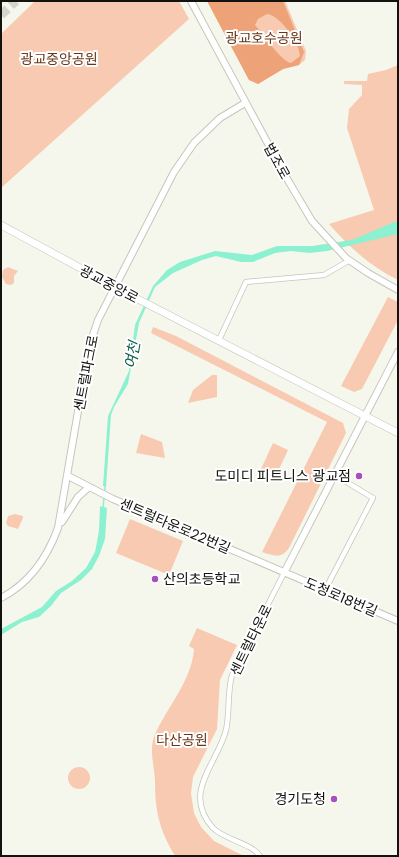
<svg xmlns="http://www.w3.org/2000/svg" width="399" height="857" viewBox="0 0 399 857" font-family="Poppins,'Noto Sans KR',sans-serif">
<rect width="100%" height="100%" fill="#f6f7ec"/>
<path fill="#f7cab1" d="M35 1H179L189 19 1 188V34Z
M207 1H285L306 51 305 60 299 65 283 69 258 84 249 80Z
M398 65V280C371 267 348 246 329 224L374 210 347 128 349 109 362 95V85L344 84V81H367L368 74 386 70Z
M8 267 18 271 14 276V283L11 285 6 284 2 277 3 270Z
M388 297 398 302V320L362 389 354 392 341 386Z
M153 327 176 336 343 423 346 433 289 548C281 559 274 556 262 552L327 422 151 333Z
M212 375H217V397L188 403 193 390Z
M141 434 162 442 165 458 136 453Z
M273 443 288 450 275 478 260 471Z
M15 514 23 516V518L18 529 8 526 6 523 8 516Z
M130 519 183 541 169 575 116 553Z
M197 628 237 645 220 680 217 729 193 777 191 793 194 813 201 827 214 841 244 856H175C159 829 155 811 155 780 154 763 148 748 156 732 169 705 192 679 194 649L189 646Z
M68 778a11 11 0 1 1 22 0a11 11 0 1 1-22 0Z"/>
<path fill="#eea278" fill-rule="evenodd" d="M207 1H283L304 52 299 65 283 69 258 84 249 80ZM267 14C280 15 300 44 300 56L291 63C280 60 263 34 255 25L258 19Z"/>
<path fill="#8cf1d0" d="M394 222H398V234L327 251 310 253 291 251 275 253 253 262H241L216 256 202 260 173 273 155 287 139 323 128 384 114 407 111 415 106 487 103 486 108 416 129 371 135 325 153 286 167 270 180 262 215 251 252 255 277 246H312L352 240Z
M100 506 107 508 105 539 99 556 92 569 81 580 61 593 51 606 39 617 22 622 1 635V629L42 607 56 591 72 581 86 568 95 552 99 531Z"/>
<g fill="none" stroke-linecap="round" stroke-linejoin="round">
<path stroke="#8cf1d0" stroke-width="1.5" d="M105 493V485
M103 509 104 497"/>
<path stroke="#d4d5cb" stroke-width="9" stroke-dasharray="9 4.5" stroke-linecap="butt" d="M1 15 16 1"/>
<g stroke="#c5c6bb" stroke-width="6">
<path id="minor" d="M219 340 246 282 324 275 350 260
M325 590 373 498 335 475
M260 856C251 843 225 840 213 828 181 793 218 763 226 730 230 712 227 693 232 675L284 573"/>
</g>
<g stroke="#c5c6bb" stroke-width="8">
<path id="tertiary" d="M191 1 286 177 312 221 346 258 368 273 398 290
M68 476 113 499 398 621
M62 522 78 497 89 487
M284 573 398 352
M1 598C30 583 47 558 58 528L89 347 98 320 174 172 194 143 220 118 245 103"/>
</g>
<g stroke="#c5c6bb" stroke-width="8">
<path id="secondary" d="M1 225 130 295 398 433"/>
</g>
<use href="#minor" stroke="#fff" stroke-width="4.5"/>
<use href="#tertiary" stroke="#fff" stroke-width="6"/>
<use href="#secondary" stroke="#fff" stroke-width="7"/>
</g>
<g fill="#a74fbc" stroke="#fff" stroke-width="1.5">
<circle cx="359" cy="476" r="4"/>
<circle cx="155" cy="579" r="4"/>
<circle cx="334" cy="799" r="4"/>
</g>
<g text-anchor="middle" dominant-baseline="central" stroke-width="4" stroke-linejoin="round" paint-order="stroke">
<g font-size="14" fill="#683719" stroke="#fff">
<text x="264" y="38">광교호수공원</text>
<text x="59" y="59">광교중앙공원</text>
<text x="182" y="740">다산공원</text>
</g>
<g font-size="14" fill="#12120f" stroke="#fff">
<text transform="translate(277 161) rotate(61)">법조로</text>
<text transform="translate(109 284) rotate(28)">광교중앙로</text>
<text transform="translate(86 373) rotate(-79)">센트럴파크로</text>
<text transform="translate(175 526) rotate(23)">센트럴타운로22번길</text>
<text transform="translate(341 597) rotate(23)">도청로18번길</text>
<text transform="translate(251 640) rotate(-64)">센트럴타운로</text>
</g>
<g font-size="14" fill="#12120f" stroke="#fff" text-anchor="end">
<text x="351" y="476">도미디 피트니스 광교점</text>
<text x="163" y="579" text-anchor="start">산의초등학교</text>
<text x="326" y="799">경기도청</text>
</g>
<g font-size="15" font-style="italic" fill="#0d604c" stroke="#fff">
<text transform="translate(132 355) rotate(-80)">여천</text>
</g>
</g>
<rect width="399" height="857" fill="none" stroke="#12120f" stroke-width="4"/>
</svg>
